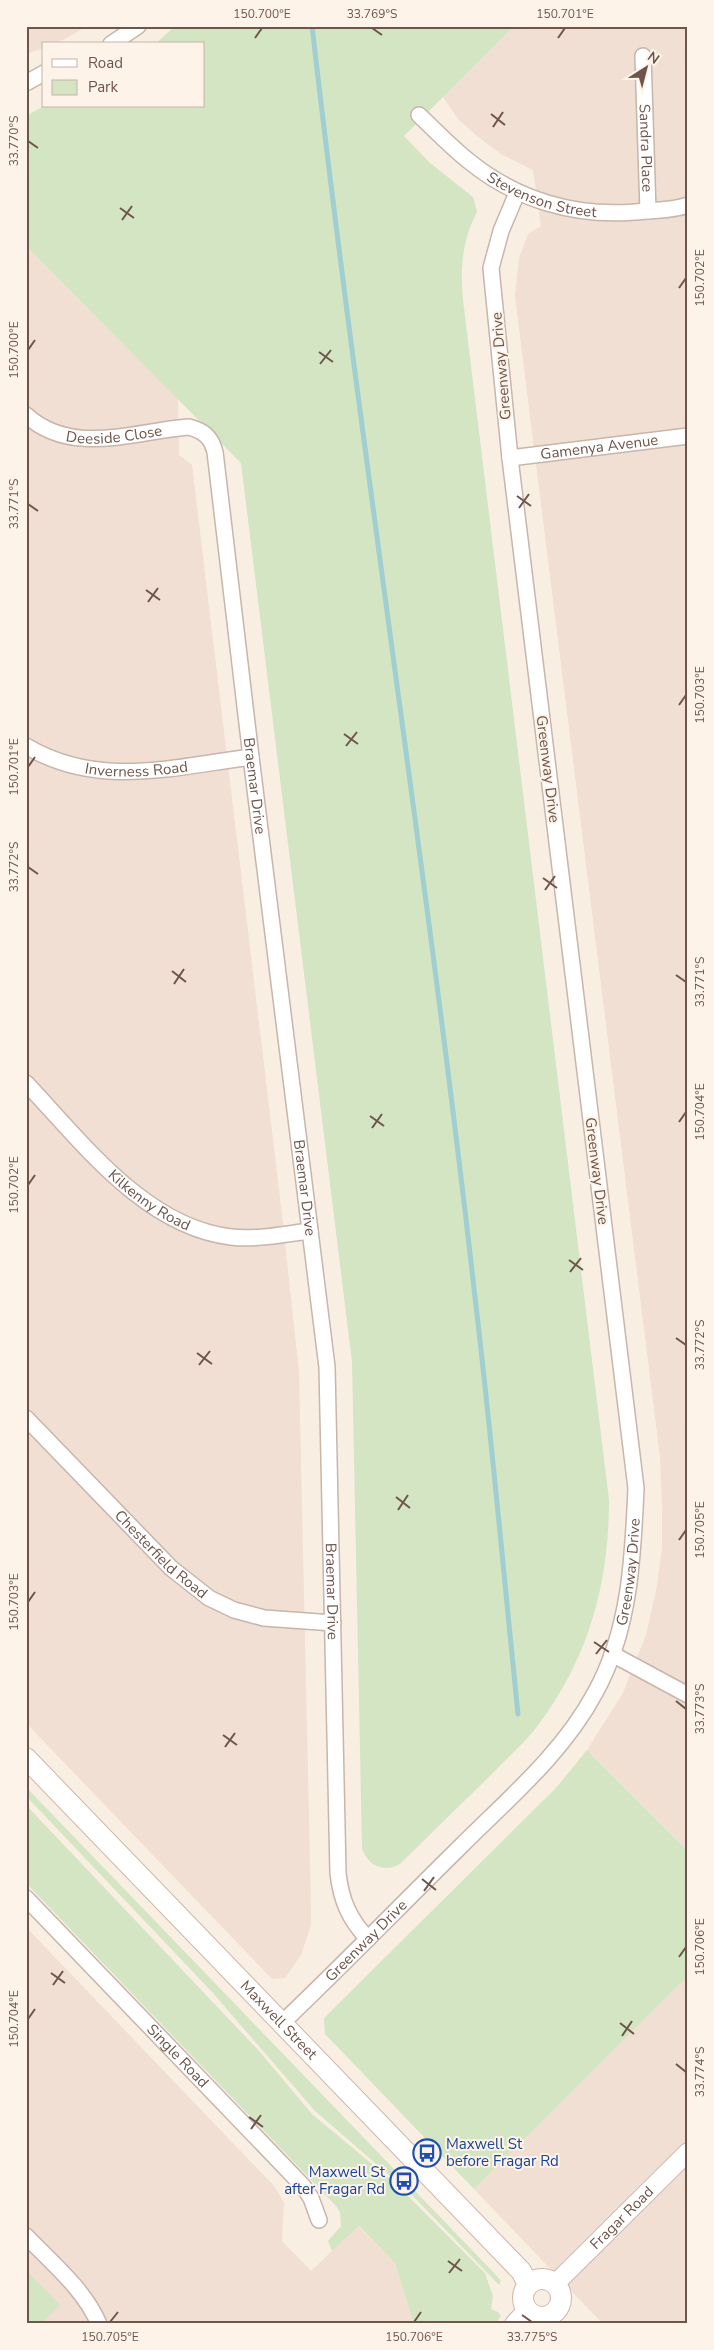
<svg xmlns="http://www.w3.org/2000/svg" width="714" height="2350" viewBox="0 0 714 2350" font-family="'Nunito Sans',sans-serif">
<rect width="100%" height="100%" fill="#f9eee2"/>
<path fill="#f0dfd2" d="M26 26H87L65 39 53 44H44V48L26 54Z
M514 26H688V1851L587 1750 623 1693 646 1635 657 1586 662 1548V1507L660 1457 515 296 519 258 528 234 541 226 533 170 501 154 477 136 458 119 443 97Z
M26 246 178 399 179 455 192 465 281 1206 299 1372 311 1909V1925L301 1955 285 1978 272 1979 26 1723Z
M26 1927 275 2187 284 2203 282 2241 311 2271 358 2226 395 2263 414 2324H26Z
M688 1976V2324H603L474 2189Z"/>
<path fill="#d4e5c3" d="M175 26H514L404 136 429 162 473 197 477 212C462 240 460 269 463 300L609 1500C609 1583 589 1657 539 1724 524 1744 504 1761 487 1779 458 1807 429 1835 400 1864 383 1873 368 1866 362 1848L352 1362 241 463 26 246V116L44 106H204V44H155Z
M587 1750 688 1851V1976L474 2189 325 2034 324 2018 556 1788Z
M26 1787 496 2275 501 2281 499 2285 412 2195 315 2111 212 1992 26 1796Z
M26 1805 260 2052 312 2114 396 2184 485 2273 493 2296 491 2309 498 2312 501 2316 495 2324H414L395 2263 359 2226 332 2251 328 2241 341 2226 340 2213 337 2207 26 1883Z
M26 2270 60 2305 41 2324H26Z"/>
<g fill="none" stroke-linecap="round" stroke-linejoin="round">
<path stroke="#a1ced1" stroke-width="5" d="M312 26C361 453 428 878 476 1306 492 1441 504 1578 518 1714"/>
<g stroke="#c8b5ab" stroke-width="18">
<g id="minor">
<path d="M111 44 138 26"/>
<path id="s1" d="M643 56 648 211"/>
<path d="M26 83 44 73"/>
<path id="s2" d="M419 115C436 131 452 148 470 162 517 200 575 217 635 212 652 210 672 211 688 205"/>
<path id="s3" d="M26 415C72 457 135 431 189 427 204 431 211 437 215 452L251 757 327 1367 338 1873C341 1900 349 1919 368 1939"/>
<path id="s4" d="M510 458 688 436"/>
<path id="s5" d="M26 746C98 789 173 767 251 757"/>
<path id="s6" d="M26 1083C82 1142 145 1227 231 1237 257 1240 285 1234 310 1231"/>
<path id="s7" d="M26 1418 171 1568 209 1598 234 1610 264 1618 333 1623"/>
<path d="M612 1654 688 1695"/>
<path id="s8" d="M26 1898 303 2186 311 2198 319 2220"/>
<path id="s9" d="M281 2024C342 1966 401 1905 461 1846 508 1799 563 1753 595 1693 630 1630 633 1558 636 1488L510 458 491 268 501 231 517 193"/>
<path d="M26 2236C52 2263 84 2289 99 2324"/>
</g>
</g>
<g stroke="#c8b5ab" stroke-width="20">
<g id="tertiary">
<path id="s10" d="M555 2284 688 2152"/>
<path d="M514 2324 527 2310"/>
</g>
</g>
<g stroke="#ceb7ab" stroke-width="22">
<g id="secondary">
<path id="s11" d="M26 1758 521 2271 528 2284"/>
<circle cx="542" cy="2298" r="19"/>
</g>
</g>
<use href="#minor" stroke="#fff" stroke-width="15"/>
<use href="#tertiary" stroke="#fff" stroke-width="18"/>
<use href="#secondary" stroke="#fff" stroke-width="20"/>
</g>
<path fill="none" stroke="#6e554c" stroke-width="2" d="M372 28 382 35M255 38 262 28M558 38 565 28M491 114 505 125M493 127 503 112M28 141 38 148M120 208 134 218M122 220 132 206M679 288 686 278M28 350 35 340M319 352 333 362M320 364 331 350M517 496 531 506M28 504 38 511M519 508 529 494M146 590 160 600M148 602 158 588M679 705 686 695M344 734 358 744M346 746 357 732M28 767 35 757M28 867 38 874M543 878 557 888M545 890 555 876M172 971 186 982M676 975 686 982M174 984 184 969M370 1116 384 1126M679 1122 686 1112M372 1128 382 1114M28 1185 35 1175M569 1260 583 1270M570 1272 581 1258M676 1338 686 1345M197 1353 212 1364M199 1365 210 1351M396 1497 410 1508M398 1510 408 1495M679 1540 686 1530M28 1602 35 1592M594 1642 609 1652M596 1654 607 1640M676 1701 686 1709M223 1735 237 1745M225 1747 235 1733M422 1879 436 1890M424 1891 434 1877M679 1957 686 1947M51 1973 65 1983M53 1985 63 1971M28 2019 35 2009M620 2023 634 2034M622 2036 632 2021M676 2064 686 2072M249 2117 263 2127M251 2129 261 2115M448 2261 462 2271M449 2273 460 2259M522 2315 532 2322M110 2322 118 2312M414 2322 421 2312"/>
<defs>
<g id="bus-ring" transform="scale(1.4375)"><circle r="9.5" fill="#fdf3e8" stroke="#1a4fb4" stroke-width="1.5"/><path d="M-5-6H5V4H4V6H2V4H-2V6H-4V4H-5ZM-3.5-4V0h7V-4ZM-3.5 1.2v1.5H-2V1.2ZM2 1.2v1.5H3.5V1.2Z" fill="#1a4fb4"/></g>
</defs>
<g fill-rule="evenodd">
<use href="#bus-ring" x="427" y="2153"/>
<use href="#bus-ring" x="404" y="2181"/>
</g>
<g text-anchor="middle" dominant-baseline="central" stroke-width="4" stroke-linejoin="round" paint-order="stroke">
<g font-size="15" fill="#6e554c" stroke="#fdf3e8">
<text stroke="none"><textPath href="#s1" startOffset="92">Sandra Place</textPath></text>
<text stroke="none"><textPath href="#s2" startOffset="150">Stevenson Street</textPath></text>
<text transform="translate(501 366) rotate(-95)">Greenway Drive</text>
<text stroke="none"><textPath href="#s3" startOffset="94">Deeside Close</textPath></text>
<text stroke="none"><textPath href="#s4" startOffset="90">Gamenya Avenue</textPath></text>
<text stroke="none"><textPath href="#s5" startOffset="115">Inverness Road</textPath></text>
<text transform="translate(548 769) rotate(83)">Greenway Drive</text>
<text stroke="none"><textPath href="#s3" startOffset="544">Braemar Drive</textPath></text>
<text transform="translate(597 1171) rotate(83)">Greenway Drive</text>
<text stroke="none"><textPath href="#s3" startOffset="949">Braemar Drive</textPath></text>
<text stroke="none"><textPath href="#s6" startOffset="171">Kilkenny Road</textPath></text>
<text stroke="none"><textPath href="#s7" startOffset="192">Chesterfield Road</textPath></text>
<text stroke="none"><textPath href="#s9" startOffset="584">Greenway Drive</textPath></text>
<text stroke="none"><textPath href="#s3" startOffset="1354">Braemar Drive</textPath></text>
<text stroke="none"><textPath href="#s9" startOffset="119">Greenway Drive</textPath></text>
<text stroke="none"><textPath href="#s11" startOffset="364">Maxwell Street</textPath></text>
<text stroke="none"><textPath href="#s8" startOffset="219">Single Road</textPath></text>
<text stroke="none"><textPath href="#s10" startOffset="94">Fragar Road</textPath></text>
</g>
<g font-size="15" fill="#164399" stroke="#fdf3e8" text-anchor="start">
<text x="446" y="2144">Maxwell St<tspan x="446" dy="17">before Fragar Rd</tspan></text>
<text x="385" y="2172" text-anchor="end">Maxwell St<tspan x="385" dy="17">after Fragar Rd</tspan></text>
</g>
</g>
<rect width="714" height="2350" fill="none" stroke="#fdf3e8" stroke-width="55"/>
<rect x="42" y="42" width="162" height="65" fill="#fdf3e8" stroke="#c4b4aa"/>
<rect x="52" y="59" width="25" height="8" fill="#ffffff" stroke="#c4b4aa"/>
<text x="88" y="68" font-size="15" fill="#6e554c">Road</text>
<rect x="52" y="80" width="25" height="15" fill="#d4e5c3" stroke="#c4b4aa"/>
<text x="88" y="92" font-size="15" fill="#6e554c">Park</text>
<g transform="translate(646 68) rotate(36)" stroke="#fdf3e8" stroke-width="4" paint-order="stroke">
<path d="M0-4L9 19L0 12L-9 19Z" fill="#6e554c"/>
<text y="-8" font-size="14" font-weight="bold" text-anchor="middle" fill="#6e554c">N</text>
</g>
<rect x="28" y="28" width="658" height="2294" fill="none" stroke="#6e554c" stroke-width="2"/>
<g font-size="12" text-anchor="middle" fill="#6e554c">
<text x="262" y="18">150.700°E</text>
<text x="372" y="18">33.769°S</text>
<text x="565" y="18">150.701°E</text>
<text transform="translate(14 141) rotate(-90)" y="4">33.770°S</text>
<text transform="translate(700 278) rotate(-90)" y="4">150.702°E</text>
<text transform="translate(14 350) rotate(-90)" y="4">150.700°E</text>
<text transform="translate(14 504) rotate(-90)" y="4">33.771°S</text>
<text transform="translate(700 695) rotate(-90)" y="4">150.703°E</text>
<text transform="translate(14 767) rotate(-90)" y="4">150.701°E</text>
<text transform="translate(14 867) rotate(-90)" y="4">33.772°S</text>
<text transform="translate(700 982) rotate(-90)" y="4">33.771°S</text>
<text transform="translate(700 1112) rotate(-90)" y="4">150.704°E</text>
<text transform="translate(14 1185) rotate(-90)" y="4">150.702°E</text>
<text transform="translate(700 1345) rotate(-90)" y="4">33.772°S</text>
<text transform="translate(700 1530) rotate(-90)" y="4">150.705°E</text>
<text transform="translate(14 1602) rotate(-90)" y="4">150.703°E</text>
<text transform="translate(700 1709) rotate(-90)" y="4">33.773°S</text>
<text transform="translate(700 1947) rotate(-90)" y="4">150.706°E</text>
<text transform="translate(14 2019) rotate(-90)" y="4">150.704°E</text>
<text transform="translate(700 2072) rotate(-90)" y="4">33.774°S</text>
<text x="110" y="2341">150.705°E</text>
<text x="414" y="2341">150.706°E</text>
<text x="532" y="2341">33.775°S</text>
</g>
</svg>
